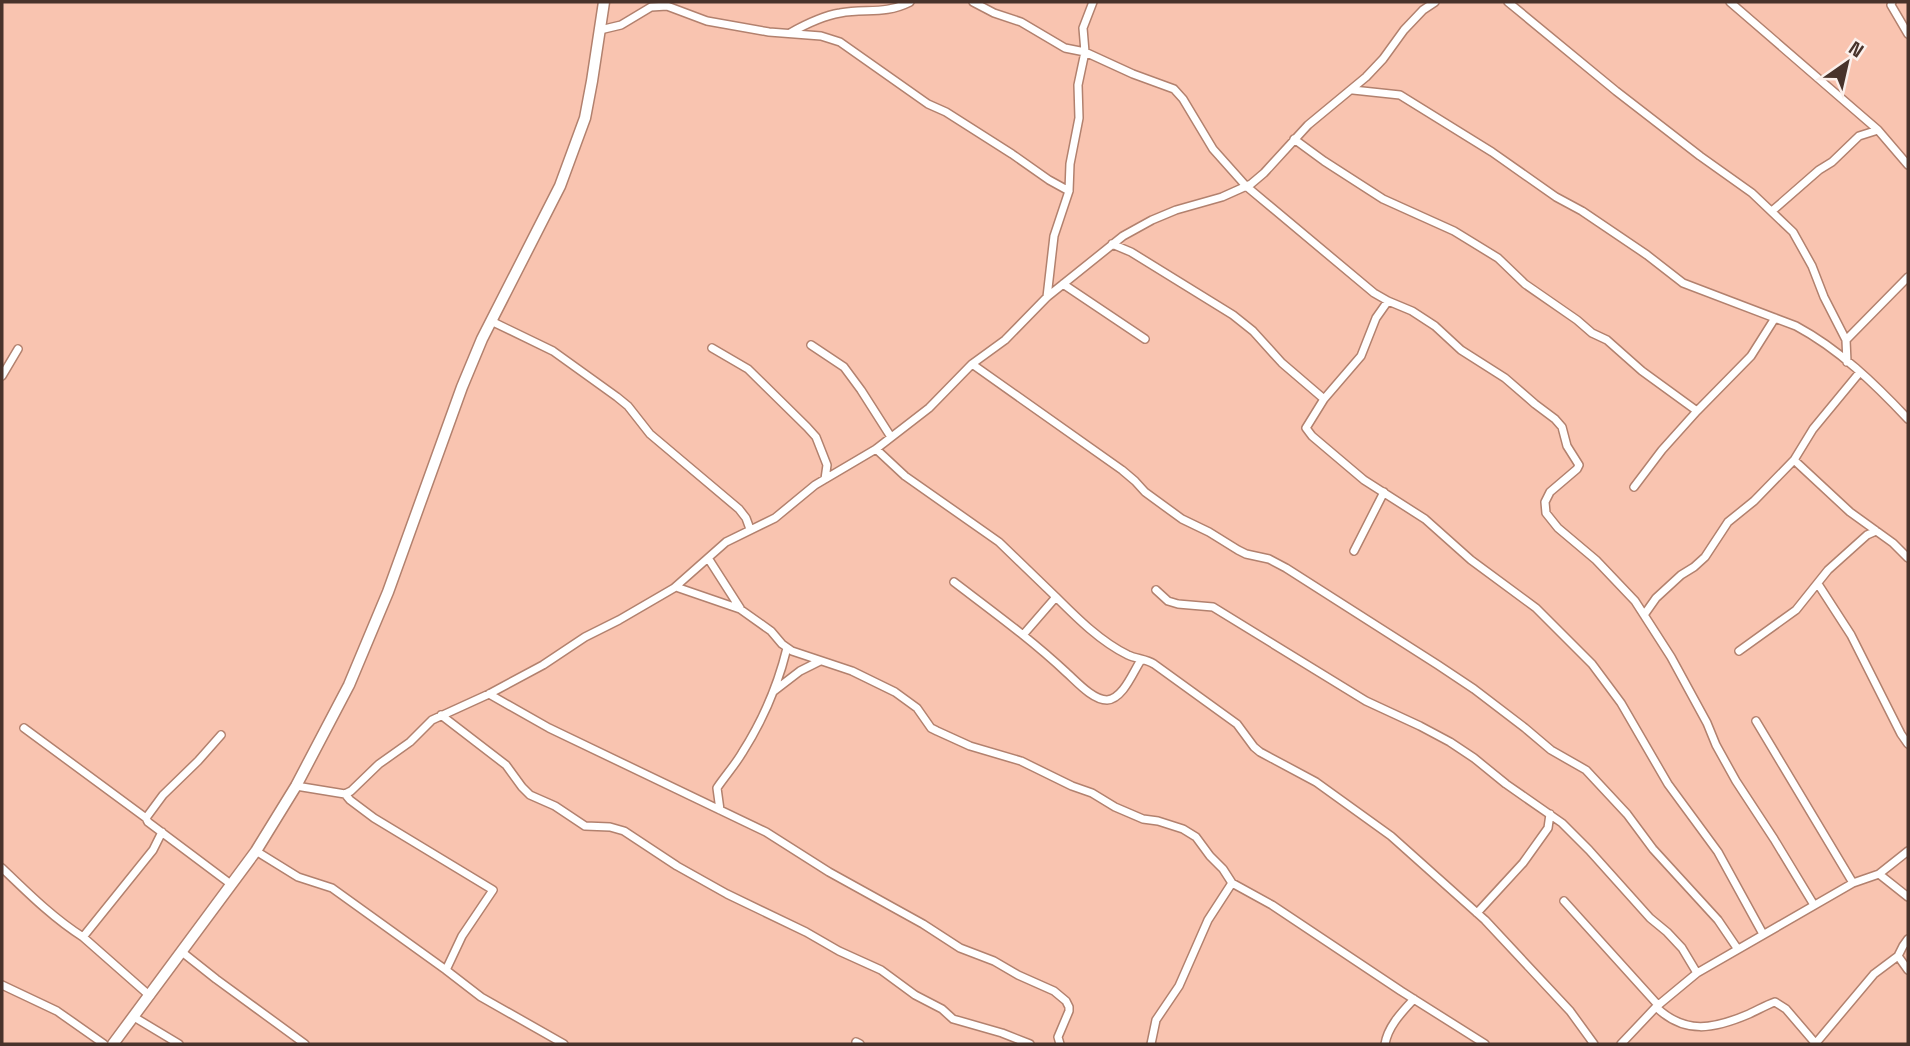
<svg xmlns="http://www.w3.org/2000/svg" width="1910" height="1046" viewBox="0 0 1910 1046" font-family="'Space Grotesk',sans-serif">
<rect width="100%" height="100%" fill="#f9c4b0"/>
<g fill="none" stroke-linecap="round" stroke-linejoin="round">
<g stroke="#b2816e" stroke-width="10">
<path id="minor" d="M973 2 994 13 1021 22 1065 48 1085 52 1133 74 1174 89 1183 99 1213 149 1246 186 1374 293 1388 301 1412 311 1435 326 1461 350 1505 378 1535 404 1555 419 1562 427 1567 446 1579 465 1577 469 1550 492 1545 502 1546 513 1558 528 1596 560 1635 601 1671 657 1707 723 1716 745 1736 781 1774 839 1814 905
M1508 2 1616 91 1700 156 1752 193 1793 232 1812 266 1824 297 1846 340 1847 362
M1730 2 1878 130 1908 165
M1892 2 1891 5 1908 34
M600 30 621 25 651 7 667 6 707 21 769 32 821 36 840 42 928 104 946 112 1012 154 1049 180 1069 191
M790 33C806 24 822 16 840 13 866 8 884 15 910 2
M1353 90 1400 95 1492 152 1556 197 1582 211 1647 255 1683 283 1796 326C1839 349 1875 384 1908 419
M1294 139 1324 161 1383 199 1454 231 1498 258 1525 284 1577 320 1592 333 1607 340 1642 371 1697 411
M1772 211 1819 170 1832 162 1859 136 1878 130
M1112 244 1131 252 1233 315 1253 331 1282 363 1324 399
M1063 284 1145 339
M1047 297 1054 236 1069 191 1070 164 1079 118 1078 85 1085 52 1083 28 1093 2
M1388 301 1376 318 1361 356 1324 399 1306 428 1312 436 1364 480 1425 519 1471 560 1536 608 1592 664 1621 703 1668 784 1718 852 1763 934
M491 321 553 351 617 397 628 406 650 434 739 509 746 518 750 529
M1846 340 1908 277
M811 345 844 367 861 390 891 437
M712 348 748 369 807 427 816 437 827 465 825 479
M972 364 1122 470 1135 481 1145 492 1182 519 1209 532 1238 550 1246 554 1269 559 1286 568 1438 665 1474 689 1525 728 1551 750 1586 770 1627 814 1653 849 1718 920 1737 948
M1860 372 1813 429 1794 460 1850 512 1893 543 1908 558
M2 376 18 349
M876 449 905 476 999 542 1056 597
M1634 487 1662 450 1697 411 1751 356 1775 318
M1354 551 1384 492
M708 558 740 608
M954 582C992 611 1032 640 1067 673 1077 682 1093 700 1107 700 1123 699 1133 672 1141 660
M1818 584 1851 635 1901 734 1908 744
M676 587 740 609 771 631 782 644 792 651 852 671 895 692 917 708 931 728 937 731 970 746 1021 761 1072 786 1092 793 1115 807 1143 819 1158 821 1183 829 1196 837 1210 856 1223 869 1232 883 1272 905 1401 991 1485 1044
M1156 590 1168 601 1178 604 1213 607 1366 701 1420 726 1450 742 1474 758 1506 784 1562 823 1589 850 1650 918 1667 932 1682 948 1697 973
M1644 615 1656 598 1681 575 1694 567 1705 557 1728 522 1754 501 1794 460
M1023 635 1056 597C1077 618 1101 642 1128 655 1137 659 1146 659 1154 664L1237 724 1254 747 1260 752 1316 782 1391 836 1485 920 1570 1011 1594 1044
M1739 651 1796 610 1828 570 1867 535 1876 531
M774 691 800 671 820 661
M489 694 549 728 766 832 829 872 923 924 960 948 994 961 1018 975 1054 991 1066 1001 1069 1007V1011L1058 1037 1060 1044
M441 715 506 765 522 787 530 795 555 806 585 826 610 827 624 831 677 866 727 894 806 932 839 951 881 970 915 995 942 1009 953 1019 1002 1033 1030 1044
M1756 721 1853 883
M24 728 146 818
M221 735 198 761 163 795 146 818 148 822 232 885
M296 786 345 794 351 791 379 764 410 742 432 720 489 694 543 665 585 637 619 620 674 588 726 542 775 518 815 485 876 449 929 408 972 364 1005 340 1047 297 1123 236 1152 220 1176 210 1222 197 1251 184 1264 173 1308 125 1366 77 1383 59 1404 30 1423 10 1435 2
M345 794 350 800 374 818 493 890 462 936 446 970
M720 810 717 788C725 776 735 765 742 753 763 720 778 685 787 648
M256 851 298 877 332 888 446 970 481 997 564 1044
M2 868C27 892 53 918 83 937L150 996
M1879 874 1908 897
M1564 901 1658 1005
M1477 913 1523 863 1548 828 1550 814
M83 937 153 850 162 832
M1908 939 1903 946 1898 956 1908 970
M182 952 216 979 305 1044
M2 985 57 1011 104 1044
M1656 1007C1685 1035 1714 1029 1749 1014 1758 1010 1766 1005 1775 1002L1786 1009 1816 1044
M134 1017 179 1044
M856 1042 860 1044
M1816 1043 1874 974 1898 956
M1151 1044 1156 1020 1179 986 1208 920 1232 883
M1385 1044C1388 1026 1402 1012 1414 999
M1621 1044 1656 1007 1697 973 1853 883 1879 874 1908 851"/>
</g>
<g stroke="#b2816e" stroke-width="13">
<path id="tertiary" d="M113 1044 256 851 296 786 349 685 388 592 462 387 482 339 560 186 585 118 592 81 604 2"/>
</g>
<use href="#minor" stroke="#fff" stroke-width="7"/>
<use href="#tertiary" stroke="#fff" stroke-width="10"/>
</g>
<rect width="1910" height="1046" fill="none" stroke="#48332b" stroke-width="7"/>
<g transform="translate(1847 63) rotate(34)" stroke="#fbf0ec" stroke-width="5" paint-order="stroke">
<path d="M0-5L12 26L0 18L-12 26Z" fill="#48332b"/>
<text y="-10" font-size="19" font-weight="bold" text-anchor="middle" fill="#48332b">N</text>
</g>
</svg>
